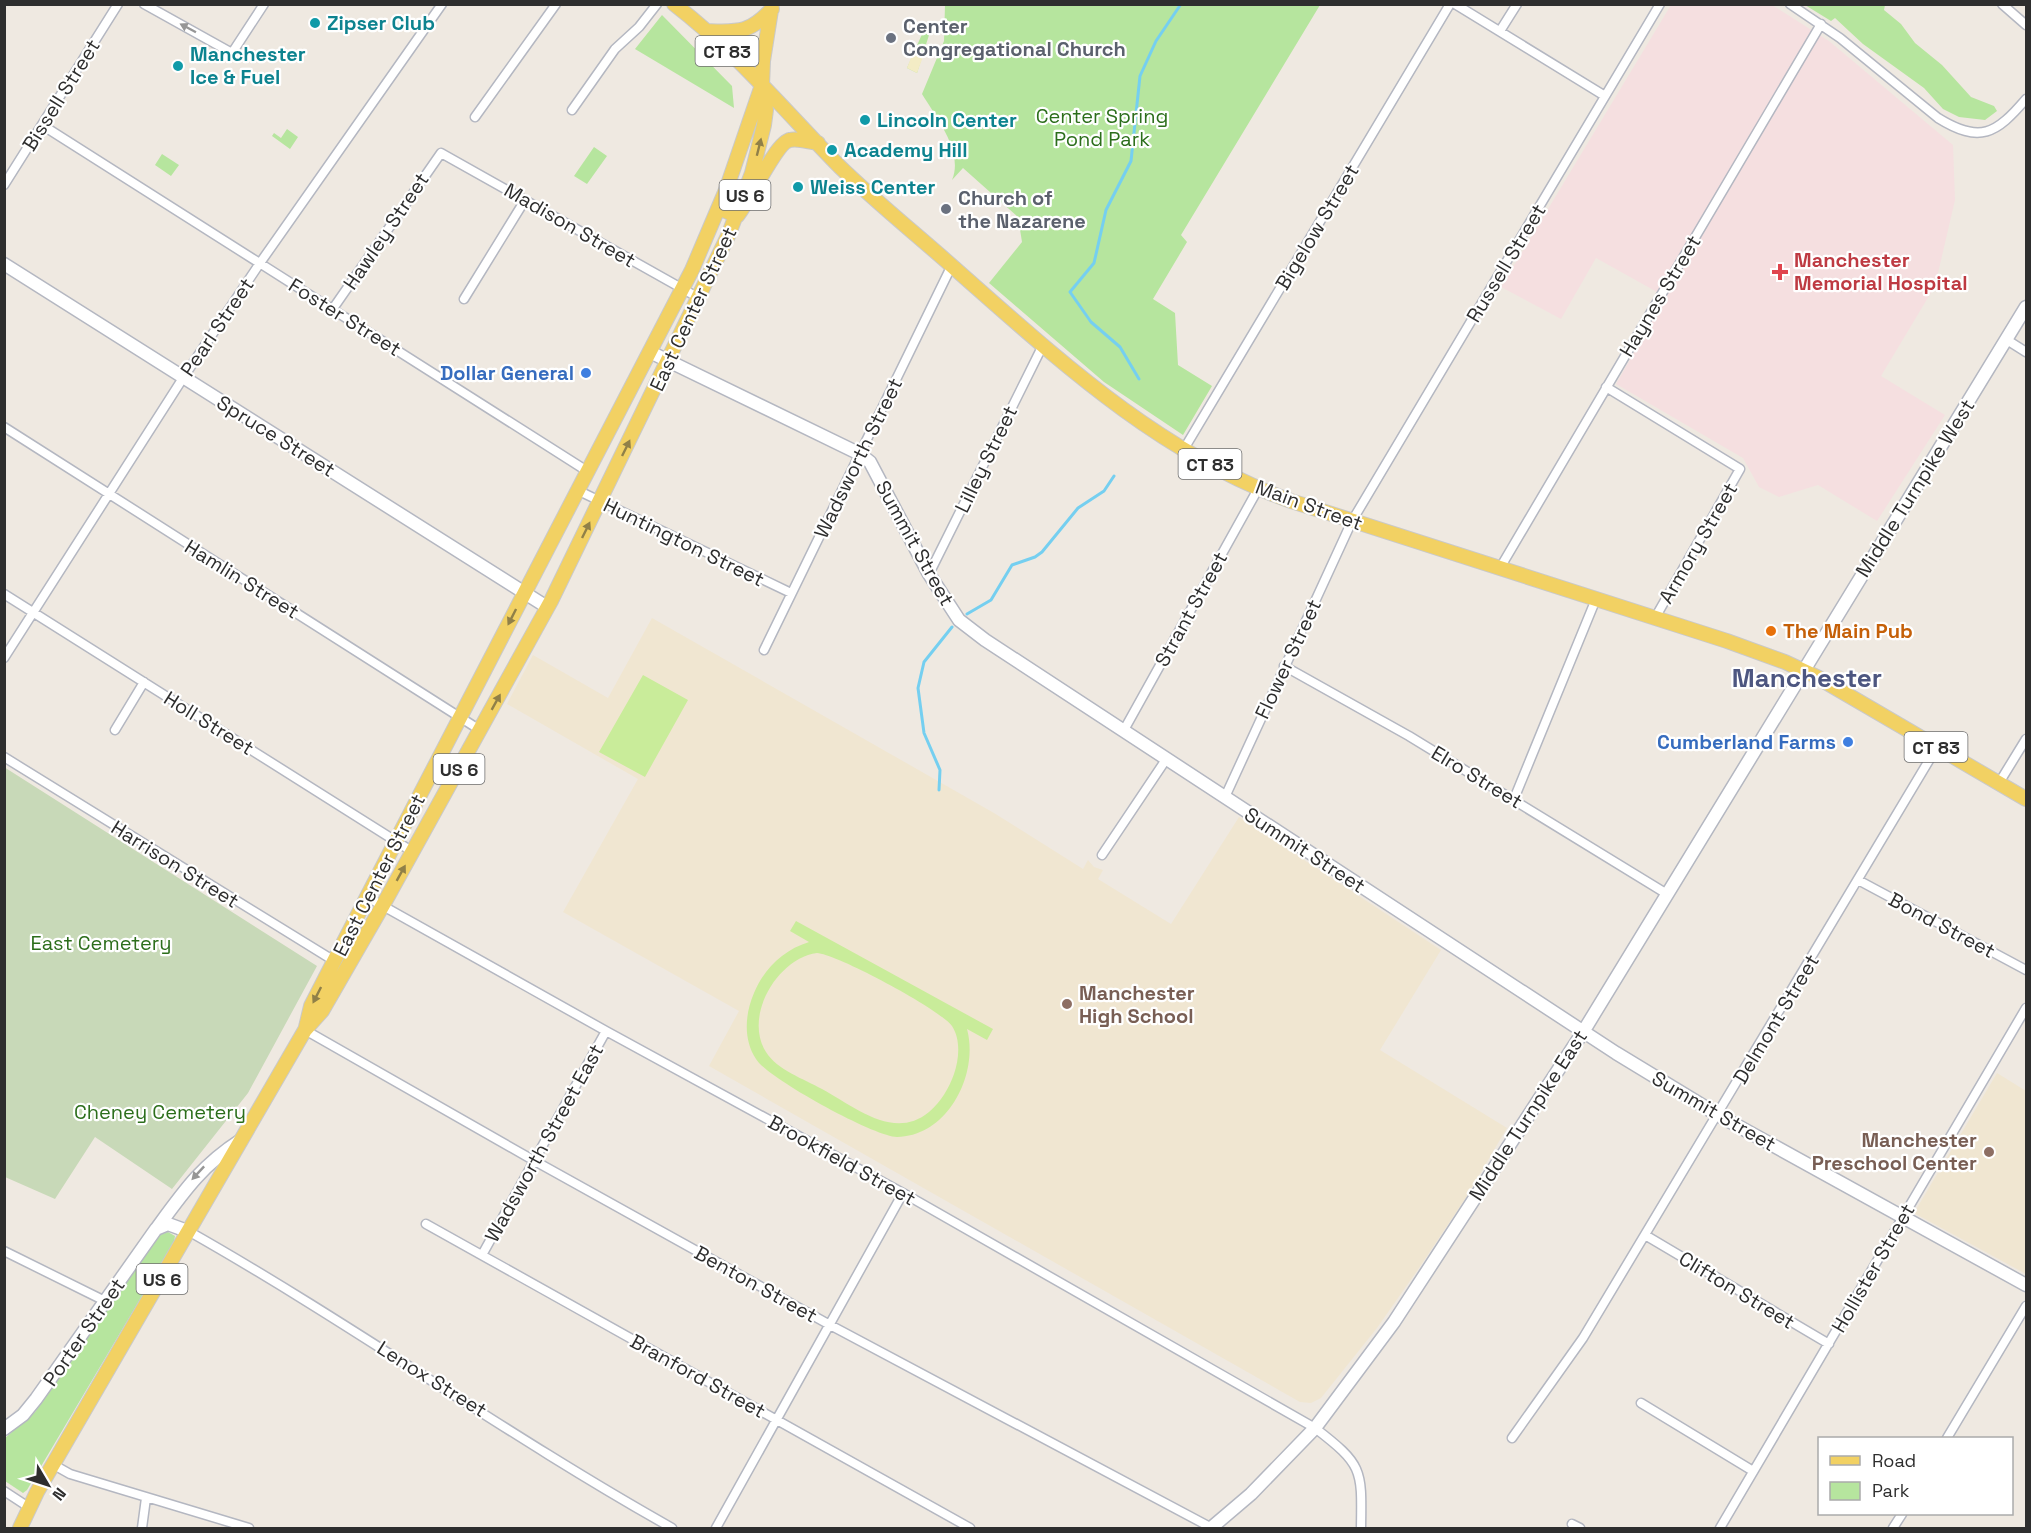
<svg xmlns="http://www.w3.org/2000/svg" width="2031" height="1533" viewBox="0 0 2031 1533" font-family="'Space Grotesk',sans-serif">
<rect width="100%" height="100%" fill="#efe9e1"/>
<path fill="#f0e6d1" d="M652 618 994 813 1083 869 1088 860 1094 867 1103 870 1098 879 1171 924 1239 817 1441 950 1380 1050 1507 1128 1465 1199 1419 1268 1377 1328 1321 1398 1311 1403 1300 1402 709 1066 739 1011 563 912 638 779 507 704 533 655 608 698Z
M1997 1073 2026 1091V1274L1914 1213Z"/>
<path fill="#f5dfe0" d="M1671 5H1772L1829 41 1953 145 1955 200 1935 286 1881 376 1945 415 1877 521 1818 485 1779 497 1759 487 1743 458 1616 384 1666 297 1596 258 1561 319 1501 287Z"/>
<path fill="#b6e59e" d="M945 5H1320L1181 235 1187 242 1153 299 1175 313 1178 365 1212 386 1183 435 1104 382 989 283 1022 242 1018 217 963 168 952 180C964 152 936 117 922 94L944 41Z
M1805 5H1885L1884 10 1901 24 1915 43 1942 65 1971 97 1994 106 1997 111 1985 120 1959 117 1943 109 1924 88 1863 44 1835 18 1831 21Z
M662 15 732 86 734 108 635 49Z
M923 32 929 35 917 73 907 68Z
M287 129 298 137 290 149 272 136 274 133 281 138Z
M594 147 607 156 587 184 574 176Z
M162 154 179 165 171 176 155 165Z
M168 1232 175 1236 174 1242 27 1490 23 1493 5 1481V1438L35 1412 160 1235Z"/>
<path fill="#f3ecc5" d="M914 50 924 54 917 73 907 68Z"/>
<path fill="#c8d9b8" d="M4 767 317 966 248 1093 172 1189 95 1137 55 1199 5 1177Z"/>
<path fill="#c9ec9a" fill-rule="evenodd" d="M643 675 688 700 645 777 599 752Z
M796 921 993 1029 987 1040 967 1029C979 1073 949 1136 897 1137 875 1137 767 1078 756 1059 743 1039 745 1014 754 993 764 969 783 950 809 942L790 931ZM817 953C837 954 941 1010 952 1026 961 1040 959 1059 954 1074 949 1088 941 1102 929 1112 894 1141 855 1107 822 1089 804 1079 777 1070 766 1052 743 1016 778 958 817 953Z"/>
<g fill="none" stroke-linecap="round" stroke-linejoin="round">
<path stroke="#75cff0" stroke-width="3" d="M1139 379 1120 347 1091 322 1070 292 1094 263 1106 210 1131 161 1140 76 1156 41 1181 4
M967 614 991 600 1012 565 1035 557 1042 552 1078 508 1104 491 1114 476
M939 790 940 770 924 733 918 688 924 662 952 627"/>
<g stroke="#b4b7c1" stroke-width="11">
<path id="street" d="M144 4 232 53 264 4
M1455 4 1605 96
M1790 4 1840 38 1938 118C1980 144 1996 134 2026 99
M2002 4 2026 25
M1500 31 1517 4
M572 110 615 49 639 27 657 4
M475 117 556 4
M42 125 587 471
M4 185 118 4
M464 299 525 200
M332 310 441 153 699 298
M2007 340 2026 352
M1606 387 1740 469 1655 618
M4 427 480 730
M1184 449 1450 4
M577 490 791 593
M1500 568 1821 24
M929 574 1043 345
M4 594 413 852
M764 650 952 265
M4 658 183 378 260 263 442 4
M1284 666 1409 736 1667 894
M115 730 144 682
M1124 730 1258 489
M4 757 336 962
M1999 783 2026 739
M1225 797 1352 521 1660 4
M1514 799 1596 599
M1102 855 1167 758
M1858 880 2026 970
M367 897 606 1031 903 1193 1315 1428C1363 1465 1362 1469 1361 1528
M305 1030 533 1160 830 1325 1212 1528
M426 1224 970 1528
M190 1232C354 1325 508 1436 672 1528
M1645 1235 1829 1344
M4 1251 105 1301
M482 1255 606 1031
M1641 1403 1753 1471
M1512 1438 1583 1338 1937 747
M1947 1438 2026 1306
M54 1465 70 1474 249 1528
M4 1491 30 1508
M1572 1524 1580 1528
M142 1528 146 1498
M716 1528 903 1193
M1720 1528 2026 1008
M1893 1528 1902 1514"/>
</g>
<g stroke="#b4b7c1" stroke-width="15">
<path id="secondary" d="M4 264 547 607
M650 352 860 454 870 462 929 574 959 620 985 640 1616 1053 1718 1115 2026 1285
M157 1228C184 1191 202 1165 241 1140
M4 1429 23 1415 36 1399 156 1229 168 1224 190 1232
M1211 1528 1251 1494 1315 1428 1394 1322 1583 1032 2026 307"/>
</g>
<g stroke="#c9c9c9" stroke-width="16">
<path id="primary" d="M674 4C735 51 785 111 839 166 878 204 921 238 961 274 1062 363 1162 455 1291 501L1727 641 1785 662 1817 677 2026 799
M706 31C738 32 749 34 772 9
M719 208 737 216C750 201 776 142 790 140 798 138 809 142 818 143
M306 1027 311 1006 367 897 692 270 726 190 761 88
M20 1528 37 1492 305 1030 322 1011 383 905 551 601 728 236 752 173 764 125 766 110 762 86 763 61 772 4"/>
</g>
<use href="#street" stroke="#fff" stroke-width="8"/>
<use href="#secondary" stroke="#fff" stroke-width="12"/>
<use href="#primary" stroke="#f2d163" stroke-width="14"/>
</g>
<defs><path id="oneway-solid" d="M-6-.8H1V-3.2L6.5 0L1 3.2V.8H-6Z" transform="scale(1.5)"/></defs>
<g fill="#969696">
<use href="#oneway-solid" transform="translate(188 28) rotate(-152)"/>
<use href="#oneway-solid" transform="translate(198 1173) rotate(133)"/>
</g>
<g fill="#908048">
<use href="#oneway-solid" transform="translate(759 147) rotate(-76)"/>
<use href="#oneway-solid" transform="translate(626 448) rotate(-64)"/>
<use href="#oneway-solid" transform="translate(586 530) rotate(-64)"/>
<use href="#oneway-solid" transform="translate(512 617) rotate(117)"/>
<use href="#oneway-solid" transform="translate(496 702) rotate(-61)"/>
<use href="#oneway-solid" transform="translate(401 873) rotate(-61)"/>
<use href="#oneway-solid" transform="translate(317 995) rotate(117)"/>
</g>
<g fill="#0f9aa8" stroke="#fff" stroke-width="2">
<circle cx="315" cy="23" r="6"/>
<circle cx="178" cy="66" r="6"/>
<circle cx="865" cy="120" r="6"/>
<circle cx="832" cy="150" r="6"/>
<circle cx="798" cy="187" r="6"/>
</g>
<g fill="#6b7280" stroke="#fff" stroke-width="2">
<circle cx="891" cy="38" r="6"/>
<circle cx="946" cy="209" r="6"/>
</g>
<path fill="#e0444e" stroke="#fff" stroke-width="2" d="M1777 263h6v6h6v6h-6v6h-6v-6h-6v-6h6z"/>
<g fill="#3f7fe0" stroke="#fff" stroke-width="2">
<circle cx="586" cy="373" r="6"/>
<circle cx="1848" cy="742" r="6"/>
</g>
<circle fill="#e8710a" stroke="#fff" stroke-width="2" cx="1771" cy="631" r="6"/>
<g fill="#8d6e63" stroke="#fff" stroke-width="2">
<circle cx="1067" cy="1004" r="6"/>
<circle cx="1989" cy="1152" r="6"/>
</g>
<g text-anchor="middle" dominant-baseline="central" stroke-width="4.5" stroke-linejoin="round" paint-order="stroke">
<g fill="#fff" stroke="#6d6d6d" stroke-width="1.5">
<rect x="695.5" y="36" width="63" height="30" rx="4.5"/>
<rect x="719.5" y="180" width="51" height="30" rx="4.5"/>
<rect x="1178.5" y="449" width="63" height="30" rx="4.5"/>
<rect x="1904.5" y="732" width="63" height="30" rx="4.5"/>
<rect x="433.5" y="754" width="51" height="30" rx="4.5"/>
<rect x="136.5" y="1264" width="51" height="30" rx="4.5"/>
</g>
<g font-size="18" font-weight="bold" fill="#2e2e2e">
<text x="727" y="51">CT 83</text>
<text x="745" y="195">US 6</text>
<text x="1210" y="464">CT 83</text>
<text x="1936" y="747">CT 83</text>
<text x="459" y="769">US 6</text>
<text x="162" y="1279">US 6</text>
</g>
<g font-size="20" font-weight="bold" fill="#0d838f" stroke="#fff" text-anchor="start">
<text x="327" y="23">Zipser Club</text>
<text x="190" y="54">Manchester<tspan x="190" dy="23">Ice &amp; Fuel</tspan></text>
<text x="877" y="120">Lincoln Center</text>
<text x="844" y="150">Academy Hill</text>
<text x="810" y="187">Weiss Center</text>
</g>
<g font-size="20" font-weight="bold" fill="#5b616d" stroke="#fff" text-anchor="start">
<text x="903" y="26">Center<tspan x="903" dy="23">Congregational Church</tspan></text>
<text x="958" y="198">Church of<tspan x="958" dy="23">the Nazarene</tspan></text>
</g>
<g font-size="20" fill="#2e2e2e" stroke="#fff">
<text transform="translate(61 95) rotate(-58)">Bissell Street</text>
<text transform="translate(570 225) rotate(30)">Madison Street</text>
<text transform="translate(1317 227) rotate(-59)">Bigelow Street</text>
<text transform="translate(386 231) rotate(-56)">Hawley Street</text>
<text transform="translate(1506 263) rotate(-59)">Russell Street</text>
<text transform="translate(1660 296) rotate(-59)">Haynes Street</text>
<text transform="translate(693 309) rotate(-65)">East Center Street</text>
<text transform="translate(345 317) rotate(32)">Foster Street</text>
<text transform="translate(217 327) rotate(-56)">Pearl Street</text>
<text transform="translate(276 436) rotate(32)">Spruce Street</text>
<text transform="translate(858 458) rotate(-64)">Wadsworth Street</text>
<text transform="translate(986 459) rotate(-64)">Lilley Street</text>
<text transform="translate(1915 488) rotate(-58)">Middle Turnpike West</text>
<text transform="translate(1309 505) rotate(20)">Main Street</text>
<text transform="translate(684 542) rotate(26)">Huntington Street</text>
<text transform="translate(915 543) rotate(61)">Summit Street</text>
<text transform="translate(1698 543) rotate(-60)">Armory Street</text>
<text transform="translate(242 579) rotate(32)">Hamlin Street</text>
<text transform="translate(1191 609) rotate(-61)">Strant Street</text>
<text transform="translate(1288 659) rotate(-65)">Flower Street</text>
<text transform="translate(209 723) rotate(32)">Holl Street</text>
<text transform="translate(1477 777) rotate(31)">Elro Street</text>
<text transform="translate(1305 850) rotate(33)">Summit Street</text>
<text transform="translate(175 864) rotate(32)">Harrison Street</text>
<text transform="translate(379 875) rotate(-63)">East Center Street</text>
<text transform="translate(1942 925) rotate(28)">Bond Street</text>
<text transform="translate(1776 1019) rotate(-59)">Delmont Street</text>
<text transform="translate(1714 1111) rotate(30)">Summit Street</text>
<text transform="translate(1528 1115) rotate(-57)">Middle Turnpike East</text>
<text transform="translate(544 1143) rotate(-61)">Wadsworth Street East</text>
<text transform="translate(842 1160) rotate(29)">Brookfield Street</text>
<text transform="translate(1873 1268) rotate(-60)">Hollister Street</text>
<text transform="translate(756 1284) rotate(29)">Benton Street</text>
<text transform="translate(1737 1290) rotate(31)">Clifton Street</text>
<text transform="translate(84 1332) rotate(-55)">Porter Street</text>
<text transform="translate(698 1376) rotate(29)">Branford Street</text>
<text transform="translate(432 1379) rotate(32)">Lenox Street</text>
</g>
<g font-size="20" fill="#2c6e1b" stroke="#fff">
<text x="1102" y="116">Center Spring<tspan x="1102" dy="23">Pond Park</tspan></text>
<text x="101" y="943">East Cemetery</text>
<text x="160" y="1112">Cheney Cemetery</text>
</g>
<g font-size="20" font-weight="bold" fill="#be3a42" stroke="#fff" text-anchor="start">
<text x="1794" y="260">Manchester<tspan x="1794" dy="23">Memorial Hospital</tspan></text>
</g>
<g font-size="20" font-weight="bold" fill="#366cbe" stroke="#fff" text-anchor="end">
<text x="574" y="373">Dollar General</text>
<text x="1836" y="742">Cumberland Farms</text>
</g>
<g font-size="20" font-weight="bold" fill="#c56008" stroke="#fff" text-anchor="start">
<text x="1783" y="631">The Main Pub</text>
</g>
<g font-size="20" font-weight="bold" fill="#785e54" stroke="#fff" text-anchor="start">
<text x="1079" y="993">Manchester<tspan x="1079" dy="23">High School</tspan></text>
<text x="1977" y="1140" text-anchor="end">Manchester<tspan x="1977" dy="23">Preschool Center</tspan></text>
</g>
<g font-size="26" font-weight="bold" fill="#4d5680" stroke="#fff">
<text x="1807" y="678">Manchester</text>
</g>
</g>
<rect width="2031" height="1533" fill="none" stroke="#2e2e2e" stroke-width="12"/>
<rect x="1818" y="1437" width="195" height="78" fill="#ffffff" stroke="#ababab" stroke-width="1.5"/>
<rect x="1830" y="1456" width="30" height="9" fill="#f2d163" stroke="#ababab" stroke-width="1.5"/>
<text x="1872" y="1467" font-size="18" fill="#2e2e2e">Road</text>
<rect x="1830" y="1482" width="30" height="18" fill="#b6e59e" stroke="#ababab" stroke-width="1.5"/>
<text x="1872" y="1497" font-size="18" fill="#2e2e2e">Park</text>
<g transform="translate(48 1485) rotate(129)" stroke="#ffffff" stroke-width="4.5" paint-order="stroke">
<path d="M0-4.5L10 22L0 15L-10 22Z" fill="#2e2e2e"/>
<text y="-9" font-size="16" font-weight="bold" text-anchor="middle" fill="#2e2e2e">N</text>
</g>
</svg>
